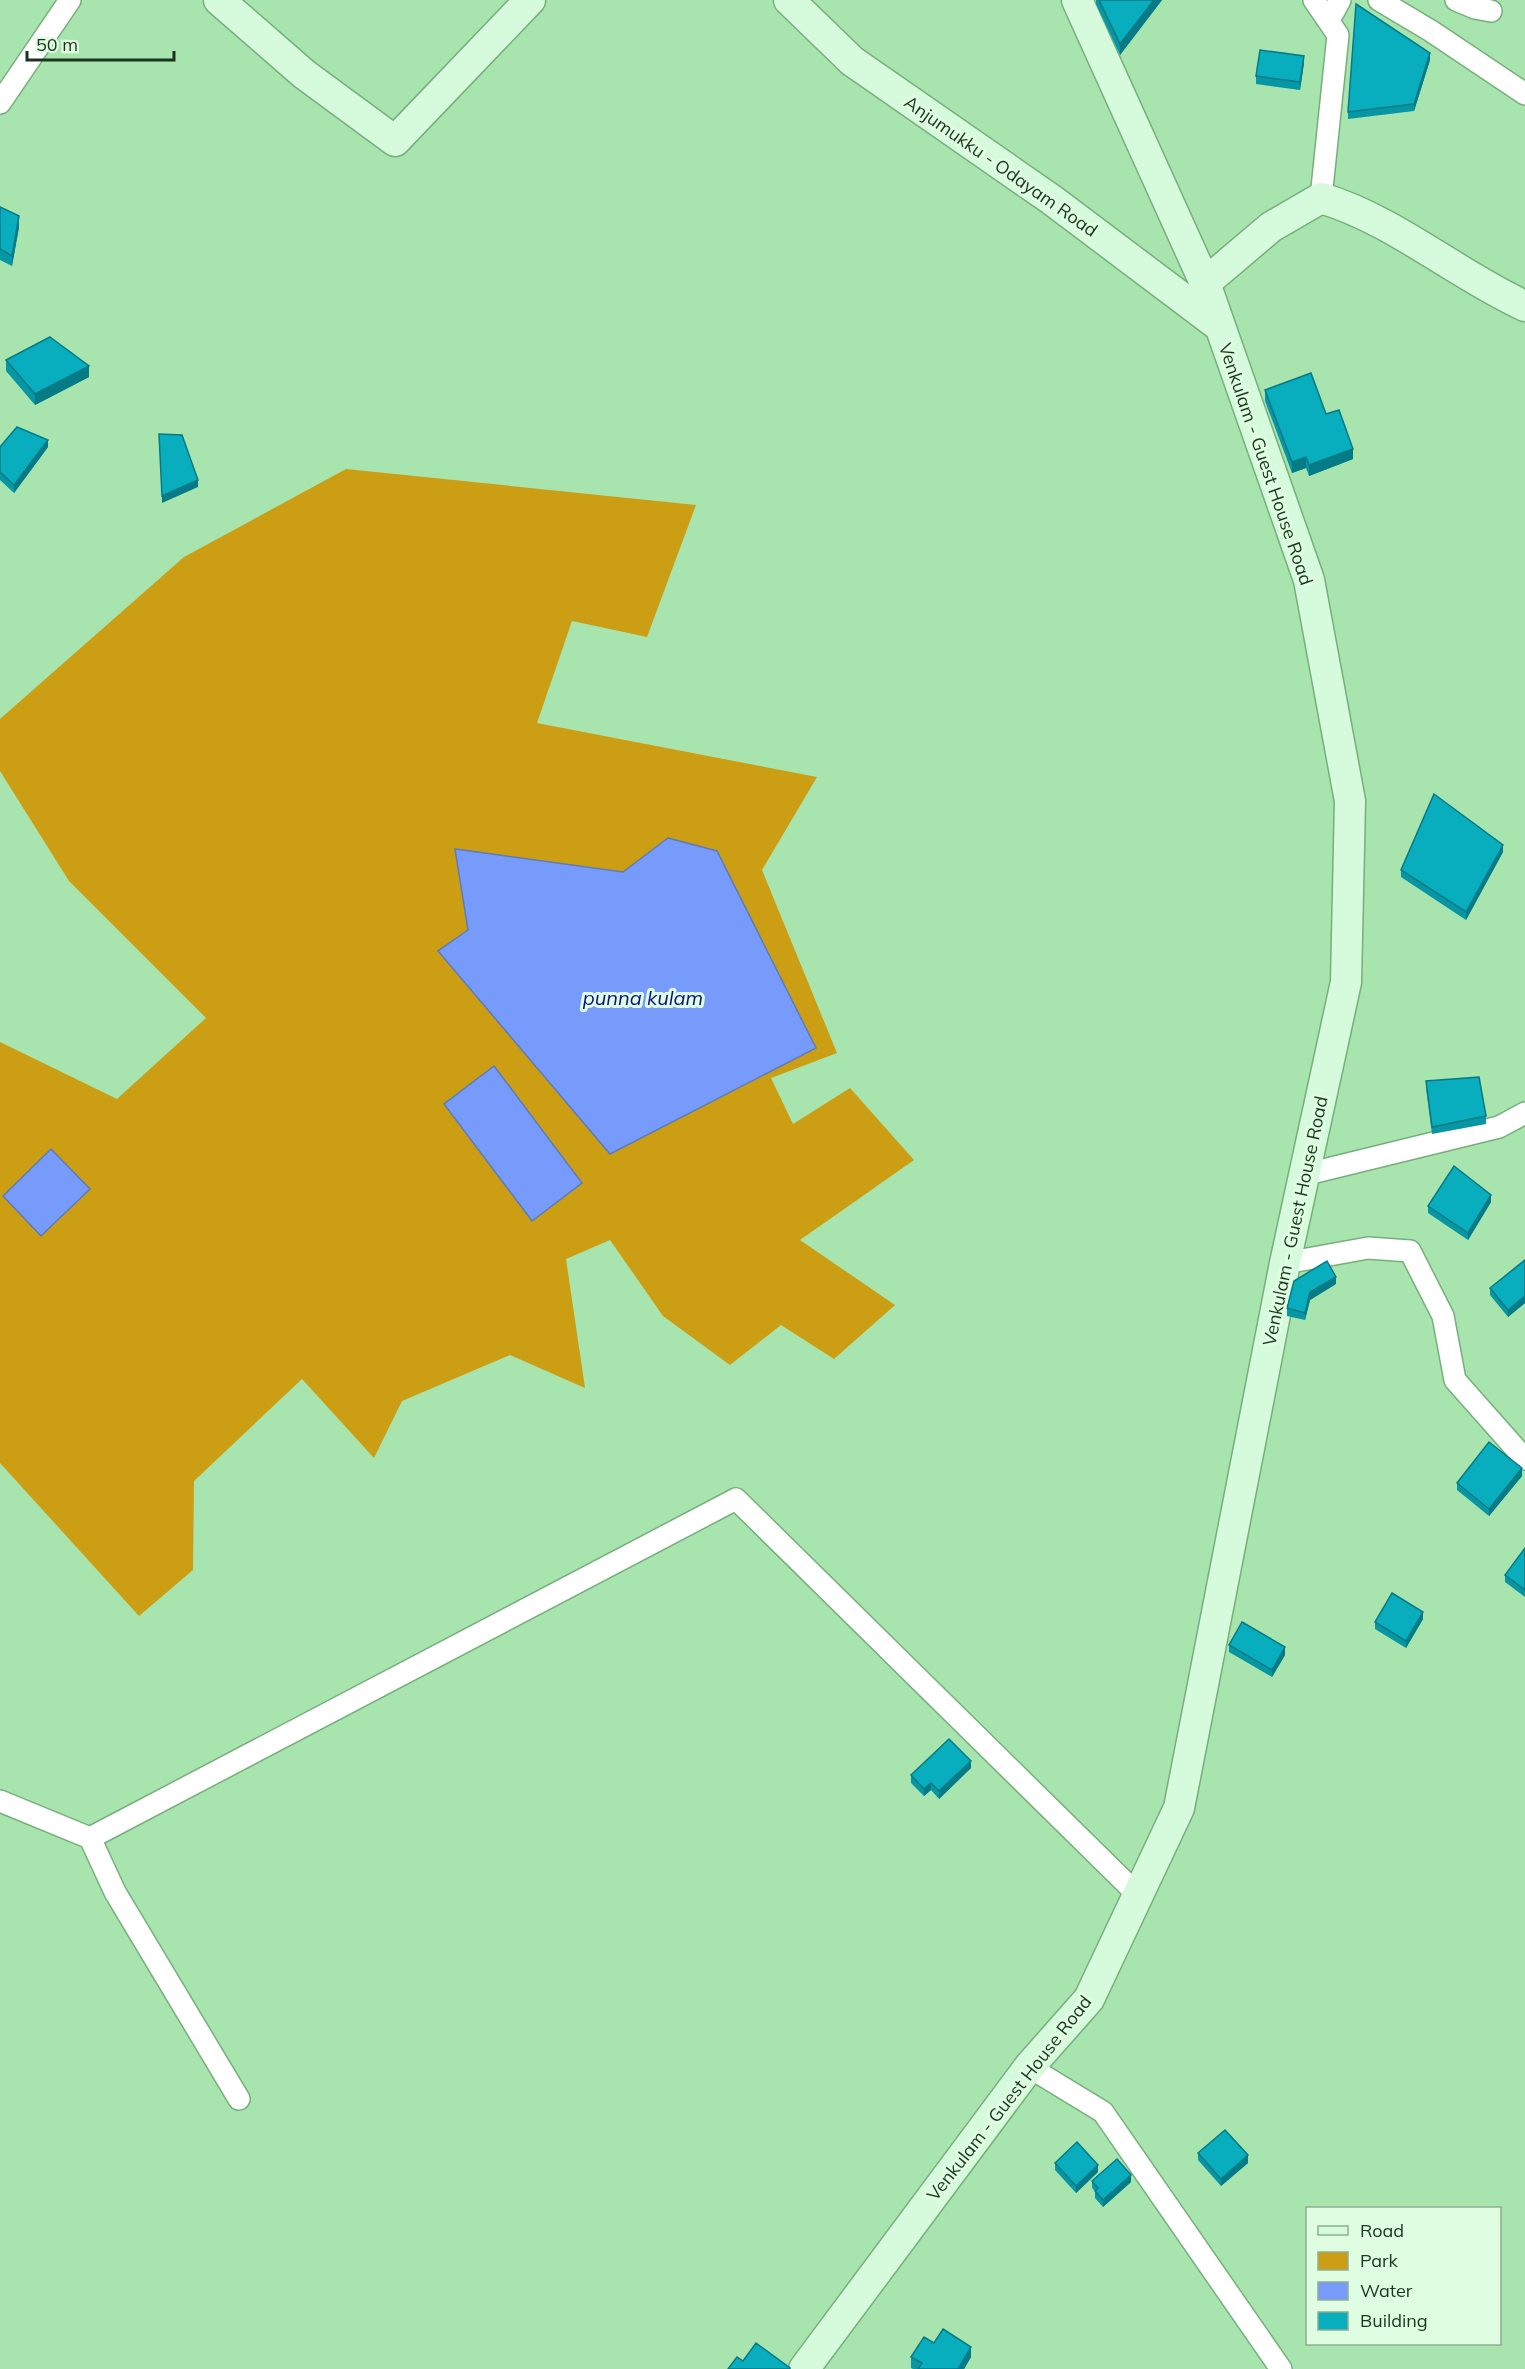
<svg xmlns="http://www.w3.org/2000/svg" width="1525" height="2369" viewBox="0 0 1525 2369" font-family="Mulish,sans-serif">
<rect width="100%" height="100%" fill="#a8e4ae"/>
<path fill="#cc9e13" d="M346 469 696 505 647 637 572 621 537 723 817 777 762 870 837 1053 771 1078 793 1124 850 1088 914 1160 800 1240 895 1305 834 1359 781 1325 730 1365 663 1316 610 1240 566 1259 585 1388 510 1355 402 1401 374 1458 302 1379 194 1481 193 1570 139 1616 0 1463V1042L117 1099 206 1018 69 881 0 771V719L184 557Z"/>
<path fill="#779bfb" stroke="#5c7cb9" stroke-width="1.5" d="M668 838 717 851 816 1048 610 1154 438 951 468 930 455 849 623 872Z
M494 1066 582 1183 532 1221 444 1104Z
M51 1149 90 1189 41 1236 3 1196Z"/>
<g fill="none" stroke-linecap="round" stroke-linejoin="round">
<g stroke="#76af7c" stroke-width="24">
<path id="street" d="M1314 0 1338 35 1321 198
M1379 0 1431 31 1525 94
M1456 0 1475 8 1491 11
M1326 18 1333 13 1340 0
M0 103 70 0
M1303 1175 1499 1127 1525 1113
M1285 1263 1368 1248 1410 1251 1443 1316 1455 1380 1525 1459
M0 1801 90 1838 736 1499 1138 1895
M90 1838 115 1892 239 2099
M1029 2067 1103 2112 1281 2369"/>
</g>
<g stroke="#76af7c" stroke-width="33">
<path id="secondary" d="M219 0 304 74 395 141 530 0
M789 0 852 61 1052 200 1218 325
M1205 283 1271 227 1321 198C1395 220 1455 274 1525 306
M804 2369 1029 2067 1089 1999 1179 1808 1285 1263 1346 982 1350 801 1309 580 1205 283 1077 0"/>
</g>
<use href="#street" stroke="#fff" stroke-width="21"/>
<use href="#secondary" stroke="#d6fadc" stroke-width="30"/>
</g>
<path fill="#0796a3" d="M1096 0H1162L1120 55 1096 4Z
M1430 60 1414 111 1348 119V112Z
M1304 63 1300 90 1256 84V76Z
M0 207 19 227 12 266 0 260Z
M6 360 89 377 35 405 6 371Z
M1265 390 1326 414 1353 459 1309 476 1306 468 1292 473 1265 401Z
M0 447H48L14 493 0 480Z
M1503 852 1466 920 1401 877V870Z
M1426 1081 1486 1116V1124L1432 1134 1426 1088Z
M1491 1202 1468 1240 1428 1213V1206Z
M1525 1260V1303L1508 1317 1490 1295V1288Z
M1336 1284 1310 1300 1305 1320 1287 1316V1308Z
M1522 1476 1489 1516 1457 1490V1483Z
M1525 1548V1597L1505 1582V1575Z
M1423 1619 1406 1648 1375 1629V1622Z
M1229 1645 1285 1655 1272 1677 1229 1652Z
M971 1768 939 1799 931 1790 924 1796 911 1783V1775Z
M1198 2153 1248 2163 1221 2186 1198 2160Z
M1055 2163 1098 2172 1076 2193 1055 2170Z
M1092 2181 1131 2182 1103 2207 1095 2198V2191L1092 2188Z
M934 2343 971 2357 964 2369H913L911 2368V2357Z"/>
<path fill="#067a85" d="M1154 0H1162L1120 55V44Z
M1430 53V60L1414 111V104Z
M1304 56V63L1300 90V82Z
M19 216V227L12 266V256Z
M89 366V377L35 405V394Z
M48 440V447L14 493V485Z
M1353 449V459L1309 476V465Z
M1306 457V468L1292 473V462Z
M198 480V487L162 503V496Z
M1503 845V852L1466 920V912Z
M1491 1195V1202L1468 1240V1233Z
M1336 1277V1284L1310 1300 1305 1320V1313L1310 1292Z
M1525 1296V1303L1508 1317V1310Z
M1522 1468V1476L1489 1516V1509Z
M1423 1612V1619L1406 1648V1641Z
M1285 1647V1655L1272 1677V1670Z
M971 1761V1768L939 1799V1791Z
M931 1783V1790L924 1796V1789Z
M1248 2155V2163L1221 2186V2179Z
M1098 2165V2172L1076 2193V2186Z
M1131 2175V2182L1103 2207V2200Z
M971 2347V2357L964 2369H958Z"/>
<path fill="#08aebe" stroke="#067a85" stroke-width="1.5" d="M1099 0H1154L1120 44Z
M1356 4 1430 53 1414 104 1348 112Z
M1260 50 1304 56 1300 82 1256 76Z
M0 207 19 216 12 256 0 249Z
M50 337 89 366 35 394 6 360Z
M1311 373 1326 414 1339 410 1353 449 1309 465 1306 457 1292 462 1265 390Z
M17 427 48 440 14 485 0 472V447Z
M159 434 182 435 198 480 162 496Z
M1434 794 1503 845 1466 912 1401 870Z
M1479 1077 1486 1116 1432 1127 1426 1081Z
M1454 1166 1491 1195 1468 1233 1428 1206Z
M1525 1260V1296L1508 1310 1490 1288Z
M1327 1261 1336 1277 1310 1292 1305 1313 1287 1308 1294 1281Z
M1489 1442 1522 1468 1489 1509 1457 1483Z
M1525 1548V1590L1505 1575Z
M1392 1593 1423 1612 1406 1641 1375 1622Z
M1242 1622 1285 1647 1272 1670 1229 1645Z
M949 1739 971 1761 939 1791 931 1783 924 1789 911 1775Z
M1225 2130 1248 2155 1221 2179 1198 2153Z
M1077 2142 1098 2165 1076 2186 1055 2163Z
M1117 2159 1131 2175 1103 2200 1095 2191 1098 2188 1092 2181Z
M943 2329 971 2347 958 2369H918L922 2363 911 2357 924 2337 934 2343Z
M756 2343 790 2368V2369H728L737 2357 743 2361Z"/>
<g text-anchor="middle" dominant-baseline="central" stroke-width="6" stroke-linejoin="round" paint-order="stroke">
<g font-size="18" fill="#1c341f" stroke="#dffde1">
<text transform="translate(1001 166) rotate(35)">Anjumukku - Odayam Road</text>
<text transform="translate(1266 464) rotate(71)">Venkulam - Guest House Road</text>
<text transform="translate(1295 1221) rotate(-78)">Venkulam - Guest House Road</text>
<text transform="translate(1009 2098) rotate(-52)">Venkulam - Guest House Road</text>
</g>
<g font-size="20" font-style="italic" fill="#0b0f80" stroke="#dffde1">
<text x="643" y="997">punna kulam</text>
</g>
</g>
<rect x="1306" y="2207" width="195" height="138" fill="#dffde1" stroke="#91ad93" stroke-width="1.5"/>
<rect x="1318" y="2226" width="30" height="9" fill="#d6fadc" stroke="#91ad93" stroke-width="1.5"/>
<text x="1360" y="2237" font-size="18" fill="#1c341f">Road</text>
<rect x="1318" y="2252" width="30" height="18" fill="#cc9e13" stroke="#91ad93" stroke-width="1.5"/>
<text x="1360" y="2267" font-size="18" fill="#1c341f">Park</text>
<rect x="1318" y="2282" width="30" height="18" fill="#779bfb" stroke="#91ad93" stroke-width="1.5"/>
<text x="1360" y="2297" font-size="18" fill="#1c341f">Water</text>
<rect x="1318" y="2312" width="30" height="18" fill="#08aebe" stroke="#91ad93" stroke-width="1.5"/>
<text x="1360" y="2327" font-size="18" fill="#1c341f">Building</text>
<path d="M27 51v9h147v-9" fill="none" stroke="#1c341f" stroke-width="3"/>
<text x="36" y="51" font-size="18" fill="#1c341f" stroke="#dffde1" stroke-width="4.5" paint-order="stroke">50 m</text>
</svg>
